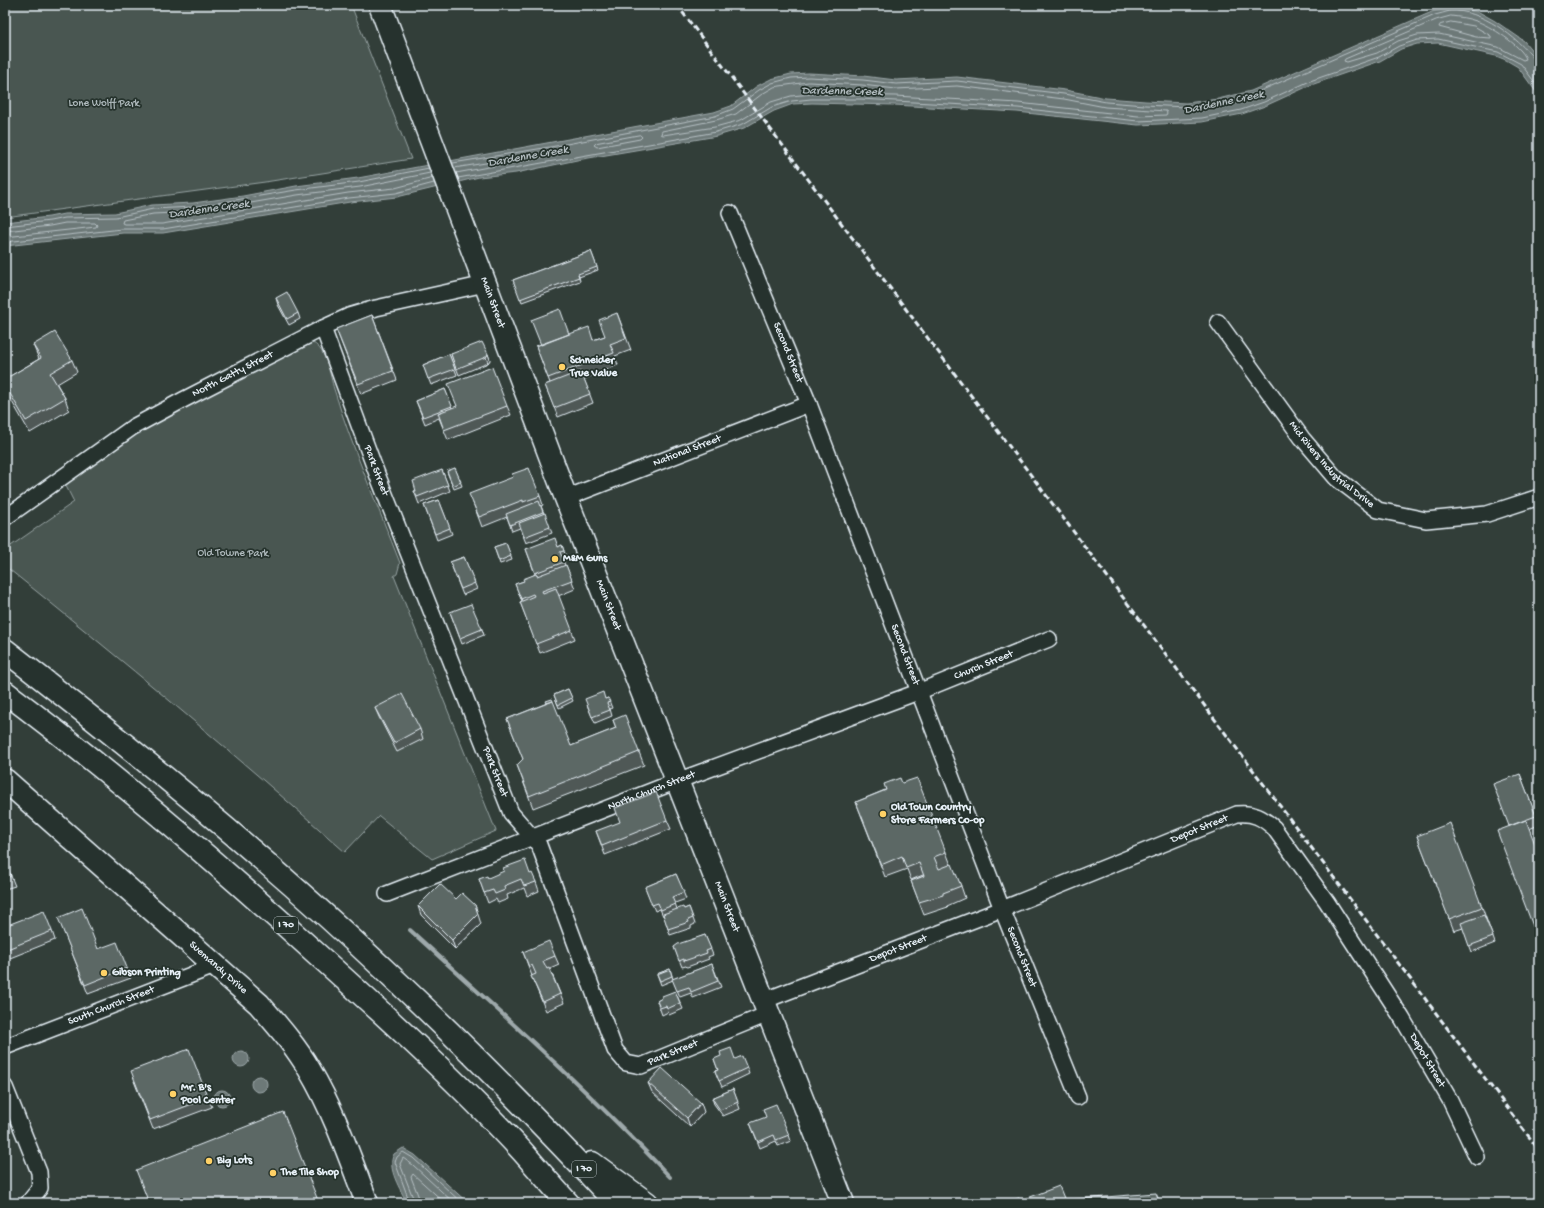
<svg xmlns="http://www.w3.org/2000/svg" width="1544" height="1208" viewBox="0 0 1544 1208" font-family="'Gochi Hand',sans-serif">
<rect width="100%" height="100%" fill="#323e39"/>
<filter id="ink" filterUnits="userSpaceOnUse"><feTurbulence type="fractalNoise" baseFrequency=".025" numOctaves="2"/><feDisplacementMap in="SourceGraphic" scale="8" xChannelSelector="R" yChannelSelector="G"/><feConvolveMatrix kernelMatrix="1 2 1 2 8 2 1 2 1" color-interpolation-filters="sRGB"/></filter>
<g filter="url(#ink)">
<path fill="#495651" stroke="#98a4a4" d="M5 5H351L411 159 265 182 5 217Z
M313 343C327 350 330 376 334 389 352 448 378 506 400 563L397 574 394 576 496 831 432 859 379 816 345 852C234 753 121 659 5 566V550L74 502 65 484 136 434 186 406 288 354Z"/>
<path fill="#6d7978" stroke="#9ea9ab" d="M1450 7 1479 12 1495 21 1524 41 1539 59V96L1518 67 1506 60 1496 56 1438 43 1417 44 1401 49 1380 61 1311 85 1265 106 1242 114 1202 122 1138 125 1017 112 894 105 812 103 793 104 774 111 744 128 717 136 577 160 516 173 479 177 397 197 350 202 163 233H123L5 246V222L49 217 64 214 115 213 152 205 193 203 243 196 296 186 358 178 714 112 731 106 757 86 771 79 791 74 809 73 863 76 896 80 957 77 1065 90 1106 98 1145 101 1186 103 1218 99 1251 91 1434 11Z
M233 1059a8 8 0 1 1 16 0a8 8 0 1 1-16 0Z
M251 1084a8 8 0 1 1 16 0a8 8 0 1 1-16 0Z
M214 1098a8 8 0 1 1 16 0a8 8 0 1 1-16 0Z
M403 1148 415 1155 468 1203H407C401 1190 386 1168 394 1154Z"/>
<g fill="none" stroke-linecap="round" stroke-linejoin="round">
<path stroke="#b7c1c5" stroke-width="1" d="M1451 16C1459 17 1468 18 1476 21 1489 25 1522 46 1526 59L1523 60 1498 47 1439 34 1417 35 1398 41 1377 53 1347 62 1344 61 1345 59 1436 20Z
M1451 22 1474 26 1491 36V38L1476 37 1439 27 1440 25Z
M809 82 862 85 896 89 957 86 1064 99 1105 107 1166 111 1167 113 1166 115 1138 116 1018 103 895 96 811 94 791 96 771 102 741 120 715 127 663 135 661 134 662 131 716 120 736 114 762 94 774 87Z
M640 135 642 137 640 139 597 147 594 145 596 143Z
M453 163 556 146 715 116 733 109 759 90 772 83 791 78 809 77 863 80 896 84 957 81 1064 94 1106 102 1145 105 1186 107 1219 103 1253 94 1435 15C1440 14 1445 12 1450 11 1481 9 1517 37 1535 60L1539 61
M454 168 543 154 545 155 543 157 456 173
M430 173 360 187 297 195 245 204 194 212 153 214 123 220 122 223 124 224H162L348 193 395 188 433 178
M458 178 716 132 743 124 772 107 792 101 811 99H861L1018 108 1138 121 1202 118 1241 110 1264 102 1310 81 1379 57 1399 46 1417 40 1438 39 1498 52 1521 64 1539 88
M5 226 50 221 65 218 116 217 153 209 193 207 296 190 359 182 429 168
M5 231 50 226 65 223H95L97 225 96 227 5 237
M5 242 122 229H163L349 198 396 193 434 183
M410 1203 395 1162 397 1157 403 1152 413 1158 462 1203
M415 1203 400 1164 403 1158 413 1165 454 1203
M421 1203 411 1177 413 1174 445 1203"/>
<path stroke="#9ea9ab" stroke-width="4" d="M410 930C498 1010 587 1089 670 1177"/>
<g stroke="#e8f1f8" stroke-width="18">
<g id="street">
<path id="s1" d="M730 213 809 404 1002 909 1078 1097"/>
<path id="s2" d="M1218 322 1302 438 1336 478 1378 510 1426 520 1487 514 1539 497"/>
<path id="s3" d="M323 328 377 474 511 813 539 845 615 1050 626 1063 641 1066 768 1014"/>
<path id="s4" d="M566 498 809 404"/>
<path id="s5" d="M5 518 133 427 183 400 323 328 349 316 376 308 485 284"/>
<path id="s6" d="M387 894 677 781 918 692 1049 639"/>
<path id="s7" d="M763 1001 1002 909 1237 814C1253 812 1263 818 1274 828L1327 902 1402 1018 1450 1100 1477 1157"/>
<path id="s8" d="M5 1047 217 965"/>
<path d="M5 1087 39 1172 40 1188 28 1203"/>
</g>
</g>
<g stroke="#e8f1f8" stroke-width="25">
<g id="secondary">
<path id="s9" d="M380 5 566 498 843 1203"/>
<path id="s10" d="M5 780 259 1004C277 1025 295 1045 309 1069 334 1111 350 1158 367 1203"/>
</g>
</g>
<g stroke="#e8f1f8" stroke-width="25">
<path id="highway" d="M5 650C137 752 267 858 388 973 467 1047 542 1124 616 1203
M5 692C114 774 217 863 318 955 388 1018 458 1082 522 1151 537 1168 552 1186 568 1203
M592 1163 647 1203"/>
</g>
<use href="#street" stroke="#26332d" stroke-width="15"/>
<use href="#secondary" stroke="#26332d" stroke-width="22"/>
<use href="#highway" stroke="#26332d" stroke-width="22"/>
<path stroke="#e8f1f8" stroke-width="3" stroke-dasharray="6 3" stroke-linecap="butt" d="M677 5 1539 1150"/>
</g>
<path fill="#4f5957" stroke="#e8f1f8" d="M591 251 598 270 579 277 580 281 522 302 513 280Z
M276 298 298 313 300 319 289 325 278 305Z
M617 313 631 350 615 356 618 365 584 379 593 403 558 417 545 385 550 383 536 346 569 334 593 340 605 336Z
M372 315 397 380 361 394 336 329Z
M33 345 72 360 77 372 57 384 65 398 69 410 30 433 7 393 5 388V379L39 359Z
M449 354 457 375 431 385 423 365Z
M451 354H488L490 360 488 363 459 375Z
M445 389 452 408 507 406 511 415 448 440 439 418 425 424 416 401Z
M455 468 462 486 454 489 447 472Z
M442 470 450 491 419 504 414 491H416Z
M540 496 543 505 541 506 552 533 526 543 520 528 512 531 507 517 482 527 473 503Z
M439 500 452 534 437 540 424 505Z
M506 543 512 560 500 564 494 547Z
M562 545 566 557 563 559 565 566 566 565 575 589 558 596 575 639 540 653 520 602 522 601 515 584 524 581 535 574 526 549 558 547Z
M464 557 477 589 463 595 450 562Z
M450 612 482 629 484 635 462 644Z
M568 689 573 701 559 708 554 695Z
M608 698 612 708 610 709 612 716 595 723 587 705Z
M547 703 571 746 616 728 613 720 639 752 644 765 533 808 517 765 523 759 507 719Z
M375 708 420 729 423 739 397 752 379 717Z
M1520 774 1539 825 1529 829 1509 826Z
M902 783 946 852 951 865 961 886 965 898 947 906 948 907 924 915 911 881 924 876 923 875 911 880 907 869 885 877 856 802Z
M667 820 671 829 605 855 596 831Z
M1417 836 1482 907 1495 943 1472 952 1463 928 1454 931Z
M5 861 15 886 5 889Z
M530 874 536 882 539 891 527 896 524 888 507 895 508 899 498 903 496 899 488 903 479 879Z
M676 874 686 899 675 903 677 909H684L689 907 695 924 691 926V928L670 935 664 916H663L660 909 655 911 645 887Z
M418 906 481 924 455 949 421 915Z
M5 926 52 931 55 940 5 960Z
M62 927 98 949 127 968 131 978 88 994Z
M705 935 713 955 708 957 709 959 687 967 686 966 682 967 674 947Z
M523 952 555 956 559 965 550 969 564 1003 546 1011 535 985 531 976H532Z
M712 964 721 987 693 998 691 993 680 997 673 980 661 985 657 974 670 969 673 979Z
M675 991 683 1009 669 1015 668 1012 662 1015 657 1001 662 998Z
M714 1059H735L747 1068 749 1074 722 1087 715 1071 718 1070Z
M134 1081 208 1098 212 1107 153 1129Z
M648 1083 704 1112 690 1127 652 1092Z
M733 1089 740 1109 723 1116 714 1104 712 1098Z
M750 1123 789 1135 791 1141 778 1146 776 1141 760 1148Z"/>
<path fill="#404947" stroke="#e8f1f8" d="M488 354 490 360 488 363 486 357Z
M475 905 481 924 455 949 452 940Z
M701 1103 704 1112 690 1127 687 1118Z"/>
<path fill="#5c6865" stroke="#e8f1f8" d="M591 251 597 267 578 274 579 277 520 299 513 280Z
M287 292 298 313 287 319 276 298Z
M560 309 569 334 541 345 531 320Z
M617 313 626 338 610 344 614 353 548 378 536 346 589 327 593 340 605 336 599 320Z
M372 315 393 371 358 384 336 329Z
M55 332 72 360 50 373 65 398 26 421 5 385V379L41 358 33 345Z
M482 342 488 354 486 357 456 369 451 354Z
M449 354 455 369 428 379 423 365Z
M492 367 507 406 444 430 438 413 457 406 448 384Z
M581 371 590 394 554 408 545 385Z
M445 389 452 406 423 417 416 401Z
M455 468 461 482 453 486 447 471Z
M529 468 540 496 523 502V500L479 517 469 494 513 477 512 474Z
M442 470 448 485 417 497 414 491H416L413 481Z
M439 500 450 528 435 534 424 505Z
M539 501 543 512 510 525 506 514Z
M545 513 550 527 524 537 519 523Z
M555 538 558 547 562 545 564 551 560 552 564 562 535 573 526 549Z
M506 543 511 556 499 561 494 547Z
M464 557 475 583 461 589 450 562Z
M566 565 572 580 542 591 543 593 556 588 572 630 536 644 520 602 534 596 533 594 521 599 515 584 524 581 523 579 536 574 537 576Z
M471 604 482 629 460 638 450 612Z
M568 689 572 698 558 705 554 695Z
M603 692 605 699 608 698 610 702 607 703 610 710 592 717 585 699Z
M402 694 420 729 394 743 375 708Z
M552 699 553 701 547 703 546 701Z
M553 701 571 746 616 728 613 720 625 715 639 752 529 796 517 765 523 759 507 719Z
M1520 774 1536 816 1509 826 1493 784Z
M900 778 902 783 917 778 946 852 934 857 939 869 952 864 961 886 943 893V895L919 902 911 881 924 876 919 863 906 868 902 856 881 865 856 802 886 790 884 784Z
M656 792 667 820 602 846 596 831 620 822 615 808Z
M1526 820 1539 855V942L1497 831Z
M1450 823 1482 907 1449 919 1417 836Z
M525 860 530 874 532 873 536 882 524 886 521 879 504 886 505 890 495 894 493 890 484 893 479 879 487 876 488 878 504 871 503 868Z
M5 861 11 876 5 879Z
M676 874 684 892 672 897 675 904 661 910 658 903 652 905 645 887Z
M440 884 456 899 462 893 475 905 478 914 452 940 418 906Z
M683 907 684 909 689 907 693 918 688 920 689 922 668 929 663 914Z
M82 908 98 949 117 942 127 968 85 985 58 918Z
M44 911 52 931 5 950V926Z
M1484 915 1493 937 1469 946 1461 923Z
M705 935 711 949 706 951 707 953 684 961V959L679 961 674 947 678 944Z
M549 941 555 956 543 961 547 969 549 968 560 994 543 1002 531 976 536 974 532 965 529 967 523 952Z
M712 964 718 981 691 992 689 987 677 991 672 979Z
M670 969 672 976 660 981 657 974Z
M675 991 680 1003 667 1009 666 1006 660 1008 657 1001 662 998V996Z
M731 1048 735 1059 742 1056 747 1068 719 1081 715 1071 718 1070 714 1059 721 1056 720 1052Z
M189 1049 208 1098 150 1120 131 1071Z
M662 1068 701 1103 687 1118 648 1083Z
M733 1089 738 1102 720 1110 712 1098Z
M776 1104 789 1135 776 1140 774 1135 758 1142 750 1123 766 1117 763 1109Z
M283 1112 319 1203H149L136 1170Z
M1059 1186 1066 1203H1009V1202L1019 1198 1020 1201Z
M1156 1193 1160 1203H1069L1068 1200Z"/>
</g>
<g fill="#ffd166" stroke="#26332d" stroke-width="1.5">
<circle cx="562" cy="367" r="4"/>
<circle cx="555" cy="559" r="4"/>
<circle cx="883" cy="814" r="4"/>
<circle cx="104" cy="973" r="4"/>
<circle cx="173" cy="1094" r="4"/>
<circle cx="209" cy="1161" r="4"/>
<circle cx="273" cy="1173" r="4"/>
</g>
<g text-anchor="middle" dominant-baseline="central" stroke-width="3.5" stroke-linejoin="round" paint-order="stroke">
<g fill="#26332d" stroke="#aeb8bb" stroke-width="1">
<rect x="274" y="917" width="24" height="16" rx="3"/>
<rect x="572" y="1161" width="24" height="16" rx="3"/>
</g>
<g font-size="10" font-weight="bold" fill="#e8f1f8">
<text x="286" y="925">I 70</text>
<text x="584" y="1169">I 70</text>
</g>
<g font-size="11" fill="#b0bbbe" stroke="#26332d">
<text x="104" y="104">Lone Wolff Park</text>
<text x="233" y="554">Old Towne Park</text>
</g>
<g font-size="11" fill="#e8f1f8" stroke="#26332d">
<text stroke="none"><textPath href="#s9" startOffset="318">Main Street</textPath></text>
<text stroke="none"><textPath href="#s1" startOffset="151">Second Street</textPath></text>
<text stroke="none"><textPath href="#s5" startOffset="270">North Gatty Street</textPath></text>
<text stroke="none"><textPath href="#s4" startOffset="130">National Street</textPath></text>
<text stroke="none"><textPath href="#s2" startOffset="183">Mid Rivers Industrial Drive</textPath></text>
<text stroke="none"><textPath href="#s3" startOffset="152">Park Street</textPath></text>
<text stroke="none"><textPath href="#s9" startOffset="642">Main Street</textPath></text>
<text stroke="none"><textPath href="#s1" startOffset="475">Second Street</textPath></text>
<text stroke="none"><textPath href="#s6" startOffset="639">Church Street</textPath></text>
<text stroke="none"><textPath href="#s3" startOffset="476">Park Street</textPath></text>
<text stroke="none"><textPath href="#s6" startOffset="284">North Church Street</textPath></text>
<text stroke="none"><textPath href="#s7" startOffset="469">Depot Street</textPath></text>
<text stroke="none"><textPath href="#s9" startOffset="966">Main Street</textPath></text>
<text stroke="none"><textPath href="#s7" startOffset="145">Depot Street</textPath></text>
<text stroke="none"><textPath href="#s1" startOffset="799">Second Street</textPath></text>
<text stroke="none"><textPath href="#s10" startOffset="284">Suemandy Drive</textPath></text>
<text stroke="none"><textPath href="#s8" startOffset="114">South Church Street</textPath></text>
<text stroke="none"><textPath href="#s3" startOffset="848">Park Street</textPath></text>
<text stroke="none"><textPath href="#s7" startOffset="829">Depot Street</textPath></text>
</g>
<g font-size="11" font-weight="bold" fill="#e8f1f8" stroke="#26332d" text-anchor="start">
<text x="570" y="361">Schneider<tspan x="570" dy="13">True Value</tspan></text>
<text x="563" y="559">M&amp;M Guns</text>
<text x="891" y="808">Old Town Country<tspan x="891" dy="13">Store Farmers Co-op</tspan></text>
<text x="112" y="973">Gibson Printing</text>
<text x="181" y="1088">Mr. B's<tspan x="181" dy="13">Pool Center</tspan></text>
<text x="217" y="1161">Big Lots</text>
<text x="281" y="1173">The Tile Shop</text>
</g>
<g font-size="12" font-style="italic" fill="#b1bbbe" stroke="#26332d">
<text transform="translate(842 92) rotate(1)">Dardenne Creek</text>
<text transform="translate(1224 103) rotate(-12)">Dardenne Creek</text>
<text transform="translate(528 157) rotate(-10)">Dardenne Creek</text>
<text transform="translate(209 210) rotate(-8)">Dardenne Creek</text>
</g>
</g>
<rect width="1544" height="1208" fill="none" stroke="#26332d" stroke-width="20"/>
<rect x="10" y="10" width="1524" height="1188" fill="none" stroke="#e8f1f8" stroke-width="1.5" filter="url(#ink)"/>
</svg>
